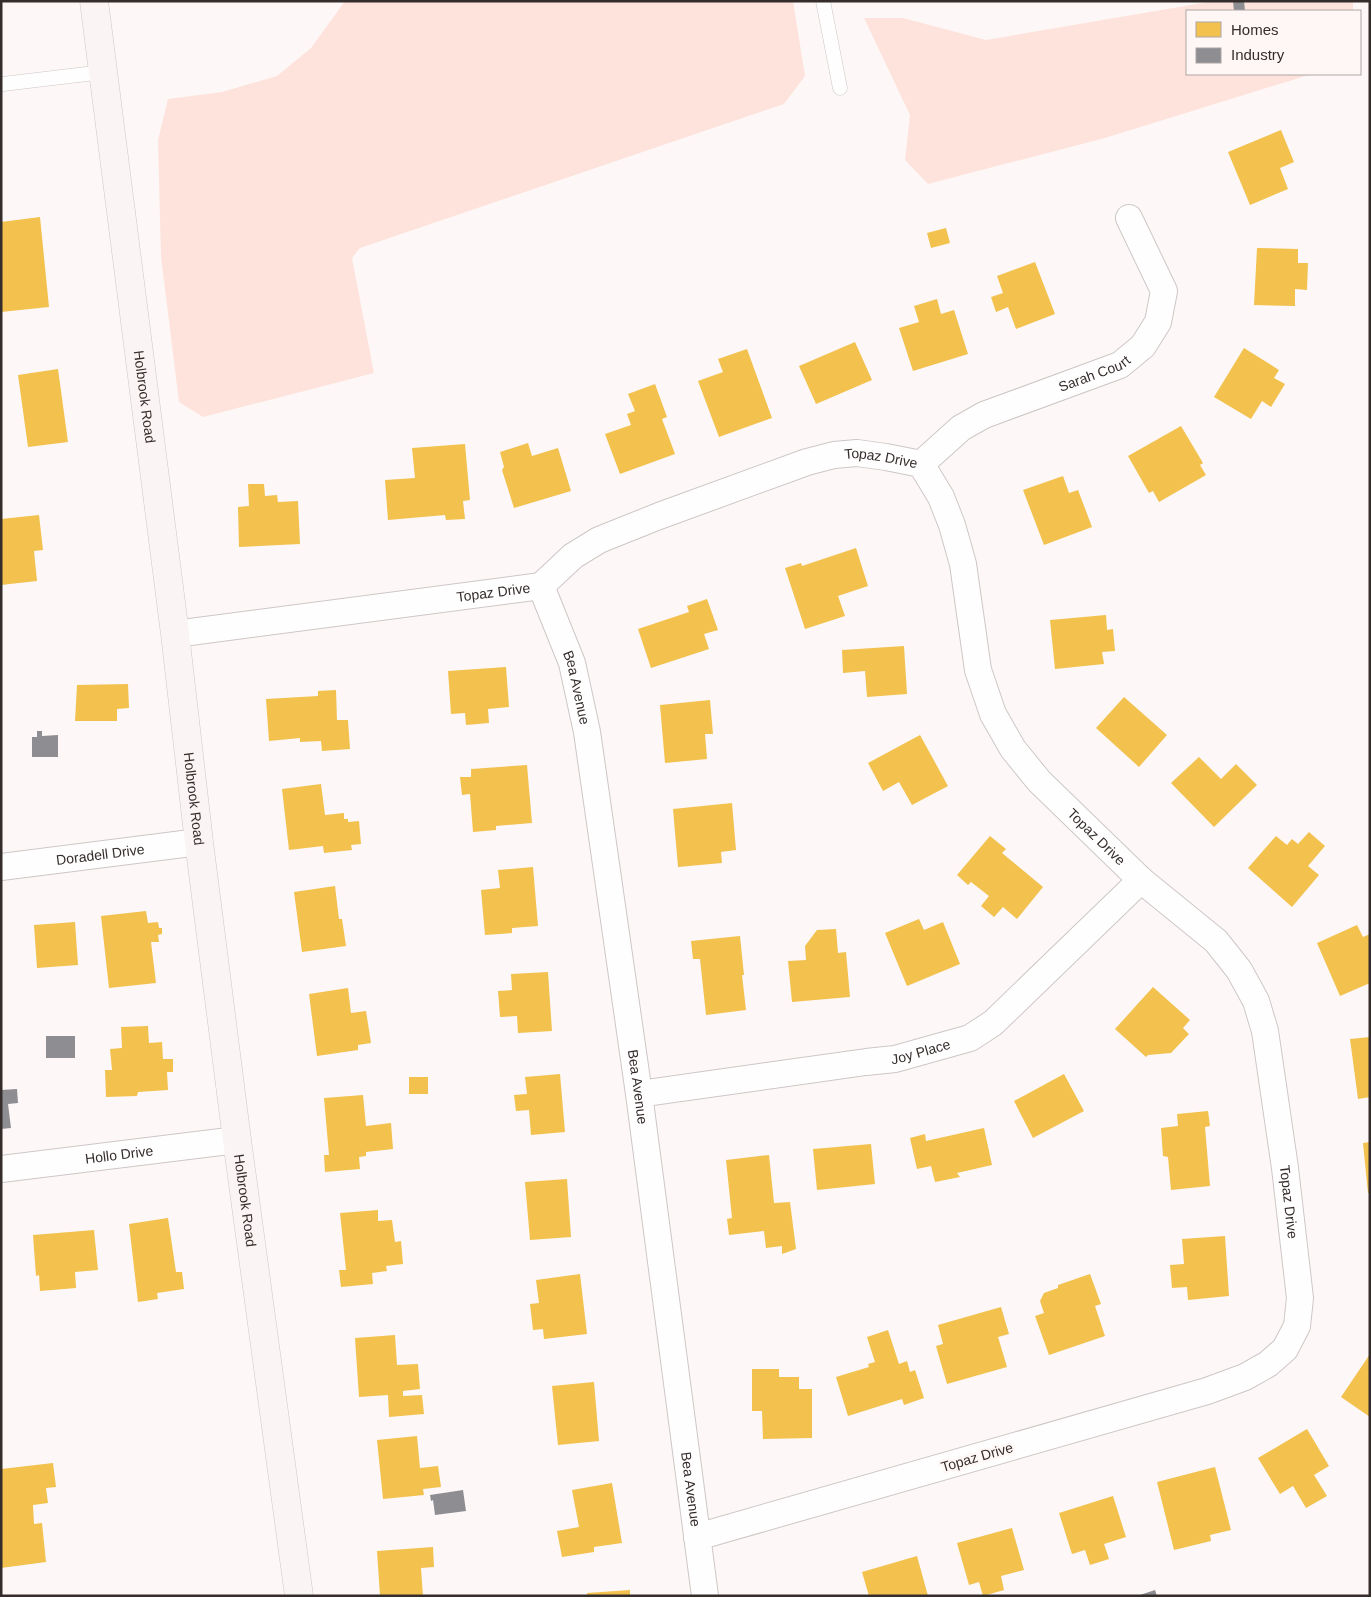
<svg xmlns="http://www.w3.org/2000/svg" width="1371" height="1597" viewBox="0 0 1371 1597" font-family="Helvetica,sans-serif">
<rect width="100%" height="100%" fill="#fdf8f7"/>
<path fill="#fee3dc" d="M345 1H793L805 76 784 104 360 248 352 258 374 373 203 417 179 402 161 257 158 140 168 99 222 92 277 76 311 48Z
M1214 1H1353V11H1187V74H1312L1105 138 928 184 905 160 910 115 864 18H903L986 40Z"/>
<path fill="#f2c14e" d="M1281 130 1294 162 1280 168 1288 189 1250 205 1228 152Z
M40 217 49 307 1 312V222Z
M946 228 950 243 931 248 927 233Z
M1257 248 1298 249V263H1308L1307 290 1295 289V306L1254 305Z
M1035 262 1055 314 1016 329 1008 307 996 312 991 297 1003 293 997 276Z
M937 299 941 314 954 310 968 354 913 371 899 328 919 322 914 306Z
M855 342 872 380 816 404 799 366Z
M1244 348 1279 370 1274 378 1285 384 1271 407 1262 401 1251 419 1214 397Z
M747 349 772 418 719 437 698 381 723 372 718 359Z
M58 369 68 442 28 447 18 375Z
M655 384 667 417 662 419 675 454 620 474 605 434 631 425 627 414 635 411 628 394Z
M1181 426 1203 463 1200 465 1206 475 1159 502 1153 491 1149 493 1128 456Z
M528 443 532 456 558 448 571 491 514 508 502 470 504 467 500 452Z
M465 444 470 500 463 501 465 519 446 520 445 515 388 520 385 480 415 478 412 448Z
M1063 476 1069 493 1078 490 1092 527 1044 545 1023 490Z
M248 484H264L265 496 277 495 278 502 298 501 300 544 239 547 238 507 249 506Z
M39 515 43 550 34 551 37 581 1 585V519Z
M856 548 868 586 838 596 845 616 805 629 785 568 801 563 802 566Z
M707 599 718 630 704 634 709 649 651 668 638 629 689 612 687 606Z
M1106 615 1107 630 1113 629 1115 651 1102 652 1104 664 1055 669 1050 620Z
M904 646 907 694 867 697 865 671 843 673 842 650Z
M506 667 509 707 488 709 489 723 466 725 465 713 451 714 448 671Z
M128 684 129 708 117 709V721H75L77 685Z
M336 690 337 720H348L350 749 322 751 321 741 300 742V738L269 741 266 699 318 696V691Z
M1124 697 1167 735 1139 767 1096 728Z
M710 700 713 734H705L707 759 665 763 660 705Z
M920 735 948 786 912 805 899 782 883 791 868 763Z
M1199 757 1221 779 1236 764 1257 785 1214 827 1171 783Z
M527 765 532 823 496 826V830L473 832 470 794 462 795 460 777H471V769Z
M321 784 325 815 344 813V819H348V822L359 821 361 844 351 845 352 850 324 853 323 846 289 850 282 789Z
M732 803 736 850 721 852 722 863 678 867 673 809Z
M1309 832 1325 846 1308 866 1319 875 1292 907 1248 868 1276 836 1287 845 1292 839 1298 844Z
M990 836 1006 849 1002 853 1043 887 1017 919 1003 907 994 917 981 906 989 896 971 882 968 885 957 875Z
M533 867 538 926 512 928V933L485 935 481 890 500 888 498 870Z
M335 886 339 919H342L346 946 302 952 294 892Z
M146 911 148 923 158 922 159 928H162V934L158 935 159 942H151L156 983 109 988 101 916Z
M919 919 924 930 943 922 960 964 907 986 885 933Z
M75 922 78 965 37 968 34 925Z
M1357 925 1363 937 1370 934V983L1340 996 1317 943Z
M836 929 838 953 846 952 850 997 792 1002 788 961 806 960 805 946 817 930Z
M740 936 744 975H742L746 1010 706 1015 700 959H693L691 941Z
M548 972 552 1031 518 1033 517 1016 500 1017 498 991 512 990 511 974Z
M1153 987 1190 1020 1183 1028 1189 1034 1171 1053 1148 1055 1146 1057 1115 1029Z
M348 988 351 1013 366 1011 371 1043 358 1045V1050L317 1056 309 994Z
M148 1026 149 1043 162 1042 163 1059H173V1072H167L168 1090 138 1092 137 1096 106 1097 105 1070H112L110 1049 122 1048 121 1027Z
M1370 1037V1097L1358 1099 1350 1039Z
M560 1074 565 1132 531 1135 529 1110 516 1111 514 1095 527 1094 525 1077Z
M1064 1074 1084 1111 1033 1138 1014 1101Z
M409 1077H428V1094H409Z
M363 1095 366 1126 391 1123 393 1149 366 1152V1156L359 1157 360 1169 325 1172 324 1155H329L324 1098Z
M1208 1111 1210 1126 1205 1127 1210 1186 1171 1190 1168 1157 1163 1156 1161 1128 1178 1126 1177 1114Z
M984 1128 992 1165 957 1173 960 1177 935 1182 931 1166 917 1169 910 1138 925 1134 926 1141Z
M1370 1142V1193H1368L1363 1143Z
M871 1144 875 1184 817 1190 813 1149Z
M769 1155 774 1203 790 1202 796 1249 782 1254V1246L766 1248 764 1231 729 1235 727 1219 732 1218 726 1160Z
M567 1179 571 1237 530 1240 525 1182Z
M378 1210V1221L392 1220 395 1242 401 1241 403 1264 386 1266 387 1271 372 1273 373 1284 341 1287 339 1270H346L340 1213Z
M168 1218 176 1272H182L184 1289 157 1293 158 1299 138 1302 129 1224Z
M94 1230 98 1270 75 1272 76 1288 40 1291 39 1275 36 1276 33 1235Z
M1225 1236 1229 1296 1188 1300 1187 1287 1172 1288 1170 1265 1184 1264 1182 1239Z
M580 1274 587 1334 544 1339 543 1329 533 1330 530 1304 539 1303 536 1280Z
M1090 1274 1101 1304 1095 1306 1105 1336 1049 1355 1035 1316 1044 1313 1040 1301 1044 1293 1058 1288V1285Z
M1001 1307 1009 1334 998 1337 1007 1367 947 1384 936 1346 943 1344 938 1325Z
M888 1330 899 1364 907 1361 910 1372 915 1370 924 1398 904 1405 902 1399 848 1416 836 1377 869 1367 868 1364 875 1362 867 1337Z
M395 1335 397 1365 418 1364 420 1389 403 1391V1396L422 1395 424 1414 389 1417 388 1395 359 1397 355 1338Z
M1370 1354V1417L1341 1397Z
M752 1369H779V1377H799V1389H812V1438L763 1439 762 1411H752Z
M594 1382 599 1441 558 1445 552 1386Z
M1307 1429 1329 1466 1314 1475 1327 1496 1306 1508 1293 1486 1280 1494 1258 1458Z
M417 1436 420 1468 438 1466 441 1487 423 1489 424 1495 383 1499 377 1440Z
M53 1463 56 1487 46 1488 48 1503 33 1505 34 1524 42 1523 46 1562 1 1568V1469Z
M1215 1467 1231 1530 1210 1535 1211 1541 1174 1550 1157 1482Z
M612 1483 622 1543 594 1547V1552L562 1557 557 1531 579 1527 572 1490Z
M1113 1496 1126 1537 1104 1544 1109 1559 1090 1565 1085 1550 1072 1554 1059 1513Z
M1012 1528 1024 1570 1001 1576 1004 1590 983 1596 979 1582 969 1585 957 1543Z
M433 1547 434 1567 421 1568 423 1596H380L377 1551Z
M917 1556 928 1596H869L862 1572Z
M630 1590V1596H587V1593Z"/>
<path fill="#8d8d92" d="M1233 1H1244L1245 11H1234Z
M37 731H42V736L58 735V757H32V737H37Z
M46 1036H75V1058H46Z
M17 1089 18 1103 8 1104 11 1128 1 1129V1090Z
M463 1490 466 1511 435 1515 433 1500 431 1501 430 1495Z
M1155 1590 1157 1596H1140V1595Z"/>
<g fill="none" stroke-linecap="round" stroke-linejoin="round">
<g stroke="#cdc7c6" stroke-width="15">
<path id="lane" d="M823 1 840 88
M3 84 103 72"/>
</g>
<g stroke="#cdc7c6" stroke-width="28">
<g id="street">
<path id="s1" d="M921 464 961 428 984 415 1120 365 1143 346 1158 322 1164 291 1129 218"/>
<path id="s2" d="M541 586 572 663 587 732 639 1094 705 1596"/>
<path id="s3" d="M175 634 541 586 573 556 599 540 659 516 807 462 834 455 857 453 886 457 921 464 941 497 952 525 963 564 978 670 993 714 1013 749 1039 781 1141 880 1216 941 1239 970 1256 1001 1265 1031 1285 1168 1300 1298 1297 1326 1285 1349 1268 1364 1245 1377 1207 1391 697 1537"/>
<path id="s4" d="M1 867 199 842"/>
<path id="s5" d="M639 1094 866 1062 895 1059 970 1038 993 1023 1141 880"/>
<path id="s6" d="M1 1169 237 1140"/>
</g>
</g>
<g stroke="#cdc7c6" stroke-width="29">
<g id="secondary">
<path id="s7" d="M94 1 175 634 199 842 237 1140 299 1596"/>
</g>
</g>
<use href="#lane" stroke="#fffefe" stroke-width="14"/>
<use href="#street" stroke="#fffefe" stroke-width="26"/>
<use href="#secondary" stroke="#faf5f4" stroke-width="28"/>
</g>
<g text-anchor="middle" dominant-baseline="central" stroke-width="5" stroke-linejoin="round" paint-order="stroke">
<g font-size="14" fill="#342d2b" stroke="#fff7f5">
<text stroke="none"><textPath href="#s1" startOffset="198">Sarah Court</textPath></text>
<text stroke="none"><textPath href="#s7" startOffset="399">Holbrook Road</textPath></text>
<text stroke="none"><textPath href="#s3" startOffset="741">Topaz Drive</textPath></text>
<text stroke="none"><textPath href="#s3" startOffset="321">Topaz Drive</textPath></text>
<text stroke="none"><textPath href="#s2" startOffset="108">Bea Avenue</textPath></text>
<text stroke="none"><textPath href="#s7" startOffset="804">Holbrook Road</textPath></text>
<text stroke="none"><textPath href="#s3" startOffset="1206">Topaz Drive</textPath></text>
<text stroke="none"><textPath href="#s4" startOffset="100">Doradell Drive</textPath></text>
<text stroke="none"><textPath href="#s5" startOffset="285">Joy Place</textPath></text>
<text stroke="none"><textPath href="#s2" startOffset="512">Bea Avenue</textPath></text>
<text stroke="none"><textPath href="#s6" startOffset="119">Hollo Drive</textPath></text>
<text stroke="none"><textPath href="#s7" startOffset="1209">Holbrook Road</textPath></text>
<text stroke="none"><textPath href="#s3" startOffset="1641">Topaz Drive</textPath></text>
<text transform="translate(977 1457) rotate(-16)">Topaz Drive</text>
<text stroke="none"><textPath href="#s2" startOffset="918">Bea Avenue</textPath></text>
</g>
</g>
<rect width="1371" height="1597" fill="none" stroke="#342d2b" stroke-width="5"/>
<rect x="1186" y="10" width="175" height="65" fill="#fff7f5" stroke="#aea6a4"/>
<rect x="1196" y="22" width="25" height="15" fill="#f2c14e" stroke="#aea6a4"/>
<text x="1231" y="35" font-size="15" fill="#342d2b">Homes</text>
<rect x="1196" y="48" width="25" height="15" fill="#8d8d92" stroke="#aea6a4"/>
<text x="1231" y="60" font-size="15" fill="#342d2b">Industry</text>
</svg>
